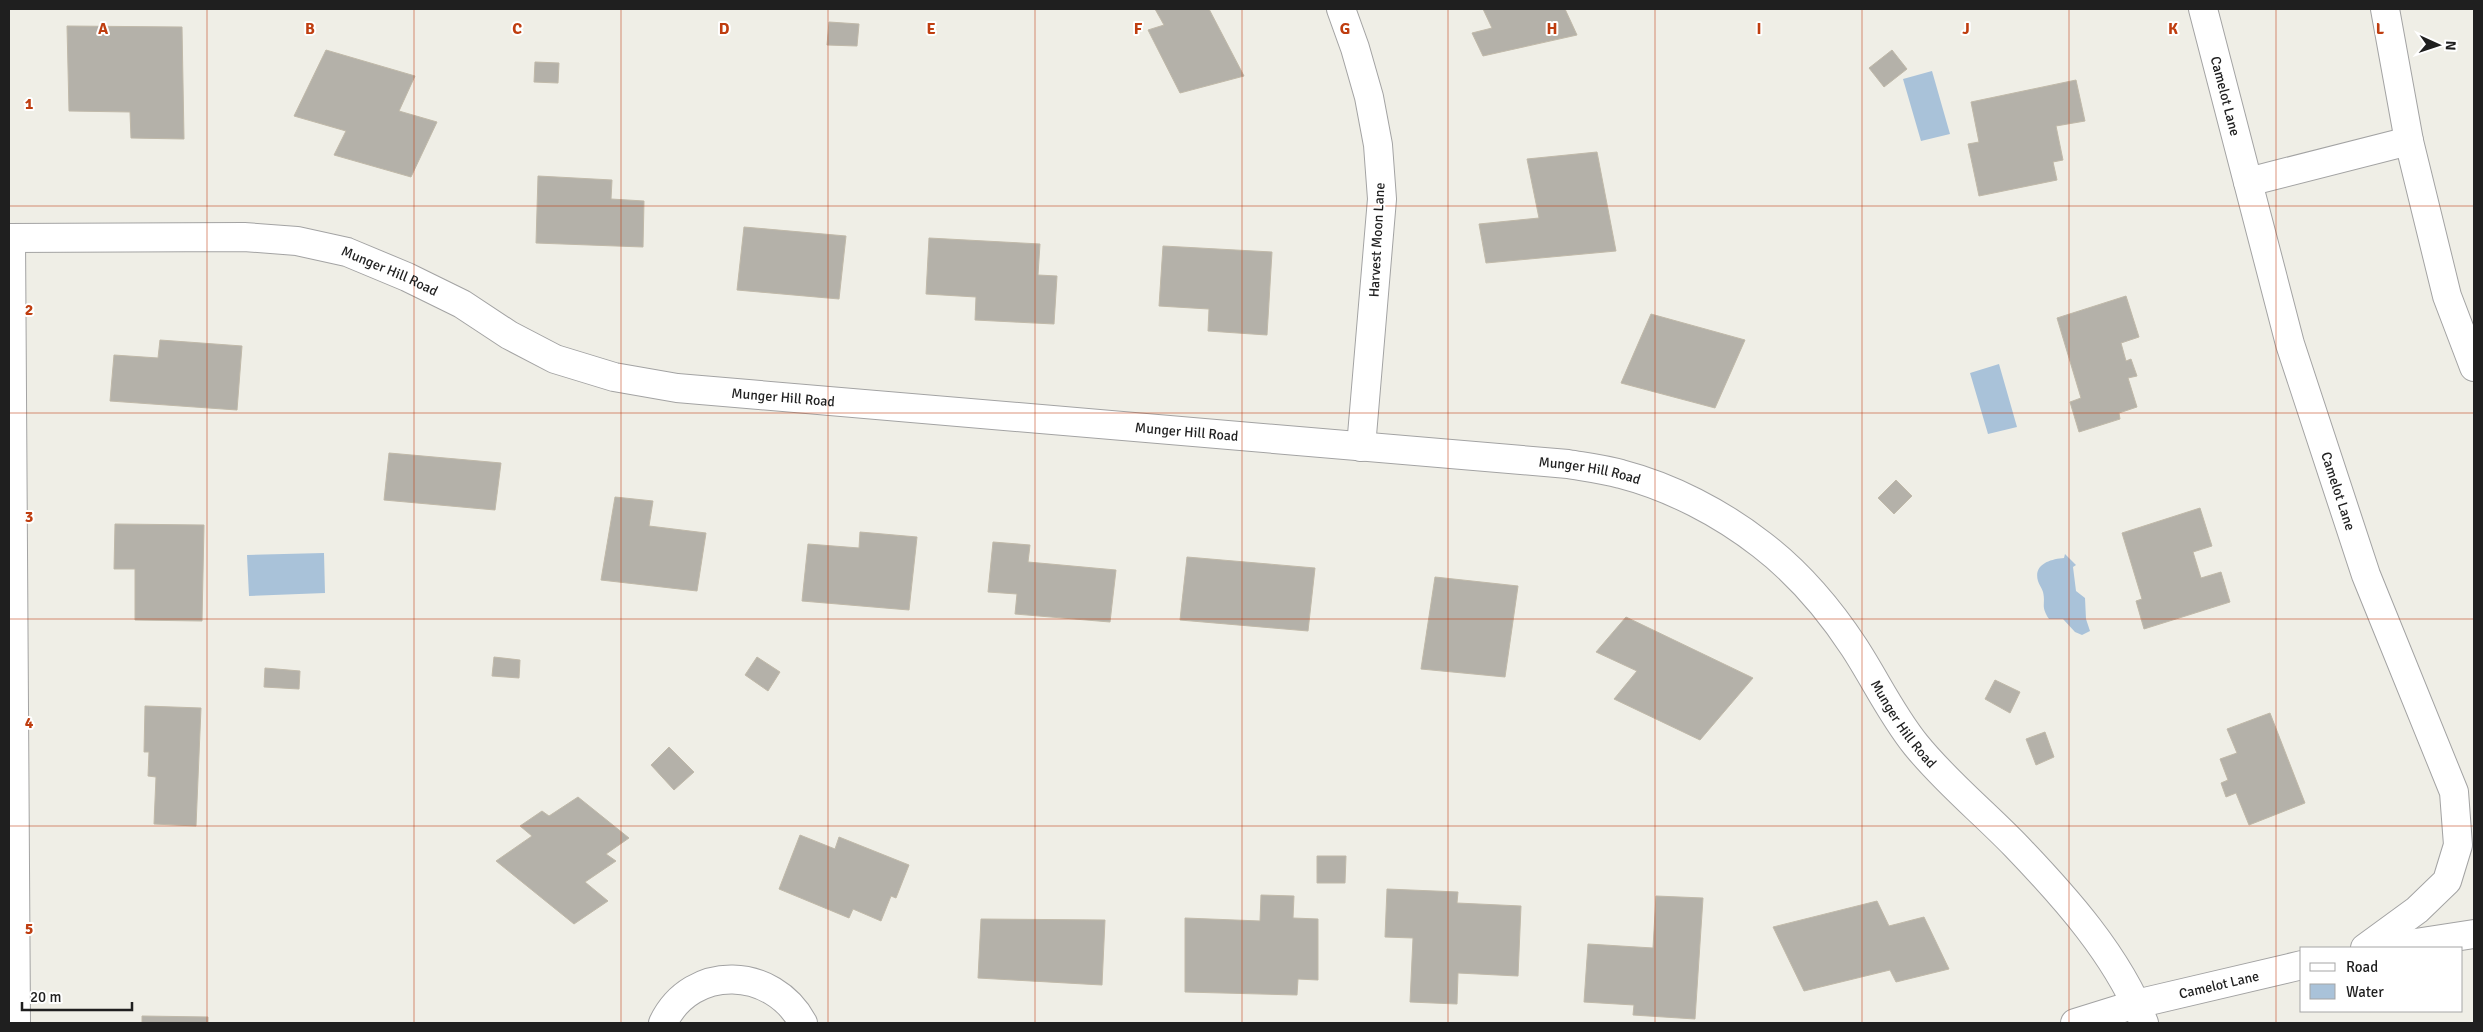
<svg xmlns="http://www.w3.org/2000/svg" width="2483" height="1032" viewBox="0 0 2483 1032" font-family="Signika,sans-serif">
<rect width="100%" height="100%" fill="#efeee6"/>
<path fill="#a9c2d9" d="M1932 71 1950 134 1921 141 1903 79Z
M1999 364 2017 427 1988 434 1970 373Z
M324 553 325 593 249 596 247 555Z
M2065 554 2076 565 2073 567 2076 591 2085 598 2086 619 2090 631 2082 635 2075 632 2063 619H2049C2040 605 2046 605 2043 592 2042 588 2039 585 2038 581 2033 564 2051 559 2064 558Z"/>
<path fill="#b4b1a9" stroke="#c0b9a9" d="M1155 9H1209L1244 76 1180 93 1148 30 1164 25Z
M1483 9H1565L1577 35 1483 56 1472 33 1492 28Z
M829 22 859 24 857 46 827 45Z
M67 26 182 27 184 139 131 138 130 112 69 111Z
M326 50 415 76 399 111 437 122 411 177 334 155 346 131 294 116Z
M1892 50 1907 69 1884 87 1869 68Z
M535 62 559 63 558 83 534 82Z
M2076 80 2085 121 2056 126 2063 160 2053 162 2057 180 1979 196 1968 144 1979 142 1971 102Z
M1597 152 1616 251 1486 263 1479 224 1539 218 1527 159Z
M538 176 612 180 611 199 644 201 643 247 536 243Z
M744 227 846 236 839 299 737 290Z
M929 238 1040 244 1038 275 1057 276 1054 324 975 320 976 297 926 294Z
M1163 246 1272 252 1267 335 1208 331 1209 309 1159 306Z
M2126 296 2139 337 2121 343 2126 361 2131 359 2137 376 2128 378 2137 407 2119 413 2120 419 2079 432 2070 402 2081 398 2057 318Z
M1651 314 1745 340 1715 408 1621 383Z
M160 340 242 346 237 410 110 401 114 355 158 358Z
M389 453 501 463 495 510 384 500Z
M1896 480 1912 496 1894 514 1878 498Z
M615 497 653 501 649 526 706 533 697 591 601 580Z
M2200 508 2212 546 2193 552 2201 578 2221 572 2230 602 2144 629 2136 601 2142 599 2122 533Z
M115 524 204 525 202 621 135 620V569H114Z
M860 532 917 537 909 610 802 601 808 544 859 548Z
M993 542 1030 545 1028 562 1116 570 1110 622 1015 614 1017 594 988 592Z
M1187 557 1315 568 1308 631 1180 620Z
M1435 577 1518 586 1505 677 1421 669Z
M1626 617 1753 678 1700 740 1614 699 1637 671 1596 652Z
M494 657 520 660 519 678 492 676Z
M757 657 780 672 768 691 745 675Z
M265 668 300 671 299 689 264 687Z
M1995 680 2020 692 2010 713 1985 699Z
M145 706 201 708 196 826 154 824 156 777 148 776 149 752H144Z
M2270 713 2305 803 2249 825 2236 793 2226 797 2221 783 2228 780 2220 759 2237 753 2227 729Z
M2045 732 2054 757 2036 765 2026 739Z
M669 747 694 772 674 790 651 765Z
M578 797 629 838 606 854 616 861 585 882 608 901 574 924 496 861 532 836 520 826 542 811 549 816Z
M800 835 835 849 839 837 909 865 896 898 891 896 881 921 853 909 849 918 779 889Z
M1317 856H1346L1345 883H1317Z
M1387 889 1458 892 1457 903 1521 906 1518 976 1458 973 1457 1004 1410 1002 1413 938 1385 937Z
M1261 895 1294 896 1293 918 1318 919V980L1298 979 1297 995 1185 992V918L1260 921Z
M1656 896 1703 898 1695 1019 1633 1015 1634 1005 1584 1002 1588 944 1653 948Z
M1877 901 1889 926 1924 917 1949 969 1896 982 1890 970 1804 991 1773 927Z
M981 919 1105 920 1102 985 978 978Z
M142 1016 208 1017V1023H142Z"/>
<g fill="none" stroke-linecap="round" stroke-linejoin="round">
<g stroke="#a3a3a3" stroke-width="30">
<g id="minor">
<path d="M1341 9 1355 48 1369 97 1378 145 1382 199 1361 447"/>
<path id="s1" d="M2203 9 2290 344 2366 575 2454 792 2458 845 2447 881 2417 910 2365 948"/>
<path d="M2385 9 2409 141 2447 296 2474 367"/>
<path d="M2248 182 2409 141"/>
<path id="s2" d="M9 238 244 237 297 241 347 252 407 277 462 304 509 335 555 359 614 377 677 388 1568 464C1586 467 1604 469 1621 474 1671 487 1721 513 1762 545 1797 572 1829 609 1854 647 1875 679 1891 714 1916 745 1946 782 1982 811 2015 845 2065 897 2118 956 2144 1023"/>
<path d="M11 238 16 1023"/>
<path d="M2383 948 2474 934"/>
<path d="M663 1023C692 963 773 967 803 1023"/>
<path id="s3" d="M2075 1023 2136 1004 2302 965"/>
</g>
</g>
<use href="#minor" stroke="#fff" stroke-width="28"/>
</g>
<path fill="none" stroke="#bf3d0f" stroke-width="1" stroke-opacity="0.55" d="M207 9V1023M414 9V1023M621 9V1023M828 9V1023M1035 9V1023M1242 9V1023M1448 9V1023M1655 9V1023M1862 9V1023M2069 9V1023M2276 9V1023M9 206H2474M9 413H2474M9 619H2474M9 826H2474"/>
<g text-anchor="middle" dominant-baseline="central" stroke-width="4" stroke-linejoin="round" paint-order="stroke">
<g font-size="14" fill="#1f1f1f" stroke="#fff">
<text stroke="none"><textPath href="#s1" startOffset="90">Camelot Lane</textPath></text>
<text transform="translate(1377 240) rotate(-87)">Harvest Moon Lane</text>
<text stroke="none"><textPath href="#s2" startOffset="386">Munger Hill Road</textPath></text>
<text stroke="none"><textPath href="#s2" startOffset="806">Munger Hill Road</textPath></text>
<text stroke="none"><textPath href="#s2" startOffset="1211">Munger Hill Road</textPath></text>
<text stroke="none"><textPath href="#s2" startOffset="1616">Munger Hill Road</textPath></text>
<text stroke="none"><textPath href="#s1" startOffset="501">Camelot Lane</textPath></text>
<text stroke="none"><textPath href="#s2" startOffset="2036">Munger Hill Road</textPath></text>
<text stroke="none"><textPath href="#s3" startOffset="149">Camelot Lane</textPath></text>
</g>
</g>
<g font-size="16" text-anchor="middle" font-weight="bold" fill="#bf3d0f" stroke="#fff" stroke-width="4" stroke-linejoin="round" paint-order="stroke">
<text x="103" y="34">A</text>
<text x="310" y="34">B</text>
<text x="517" y="34">C</text>
<text x="724" y="34">D</text>
<text x="931" y="34">E</text>
<text x="1138" y="34">F</text>
<text x="1345" y="34">G</text>
<text x="1552" y="34">H</text>
<text x="1759" y="34">I</text>
<text x="1966" y="34">J</text>
<text x="2173" y="34">K</text>
<text x="2380" y="34">L</text>
<text x="29" y="109">1</text>
<text x="29" y="315">2</text>
<text x="29" y="522">3</text>
<text x="29" y="728">4</text>
<text x="29" y="934">5</text>
</g>
<rect width="2483" height="1032" fill="none" stroke="#1f1f1f" stroke-width="20"/>
<rect x="2300" y="947" width="162" height="65" fill="#ffffff" stroke="#a5a5a5"/>
<rect x="2310" y="963" width="25" height="8" fill="#ffffff" stroke="#a5a5a5"/>
<text x="2346" y="972" font-size="15" fill="#1f1f1f">Road</text>
<rect x="2310" y="984" width="25" height="15" fill="#a9c2d9" stroke="#a5a5a5"/>
<text x="2346" y="997" font-size="15" fill="#1f1f1f">Water</text>
<g transform="translate(2438 45) rotate(93)" stroke="#ffffff" stroke-width="4" paint-order="stroke">
<path d="M0-4L9 19L0 12L-9 19Z" fill="#1f1f1f"/>
<text y="-8" font-size="14" font-weight="bold" text-anchor="middle" fill="#1f1f1f">N</text>
</g>
<path d="M22 1002v8h110v-8" fill="none" stroke="#1f1f1f" stroke-width="2.5"/>
<text x="30" y="1002" font-size="15" fill="#1f1f1f" stroke="#ffffff" stroke-width="4" paint-order="stroke">20 m</text>
</svg>
